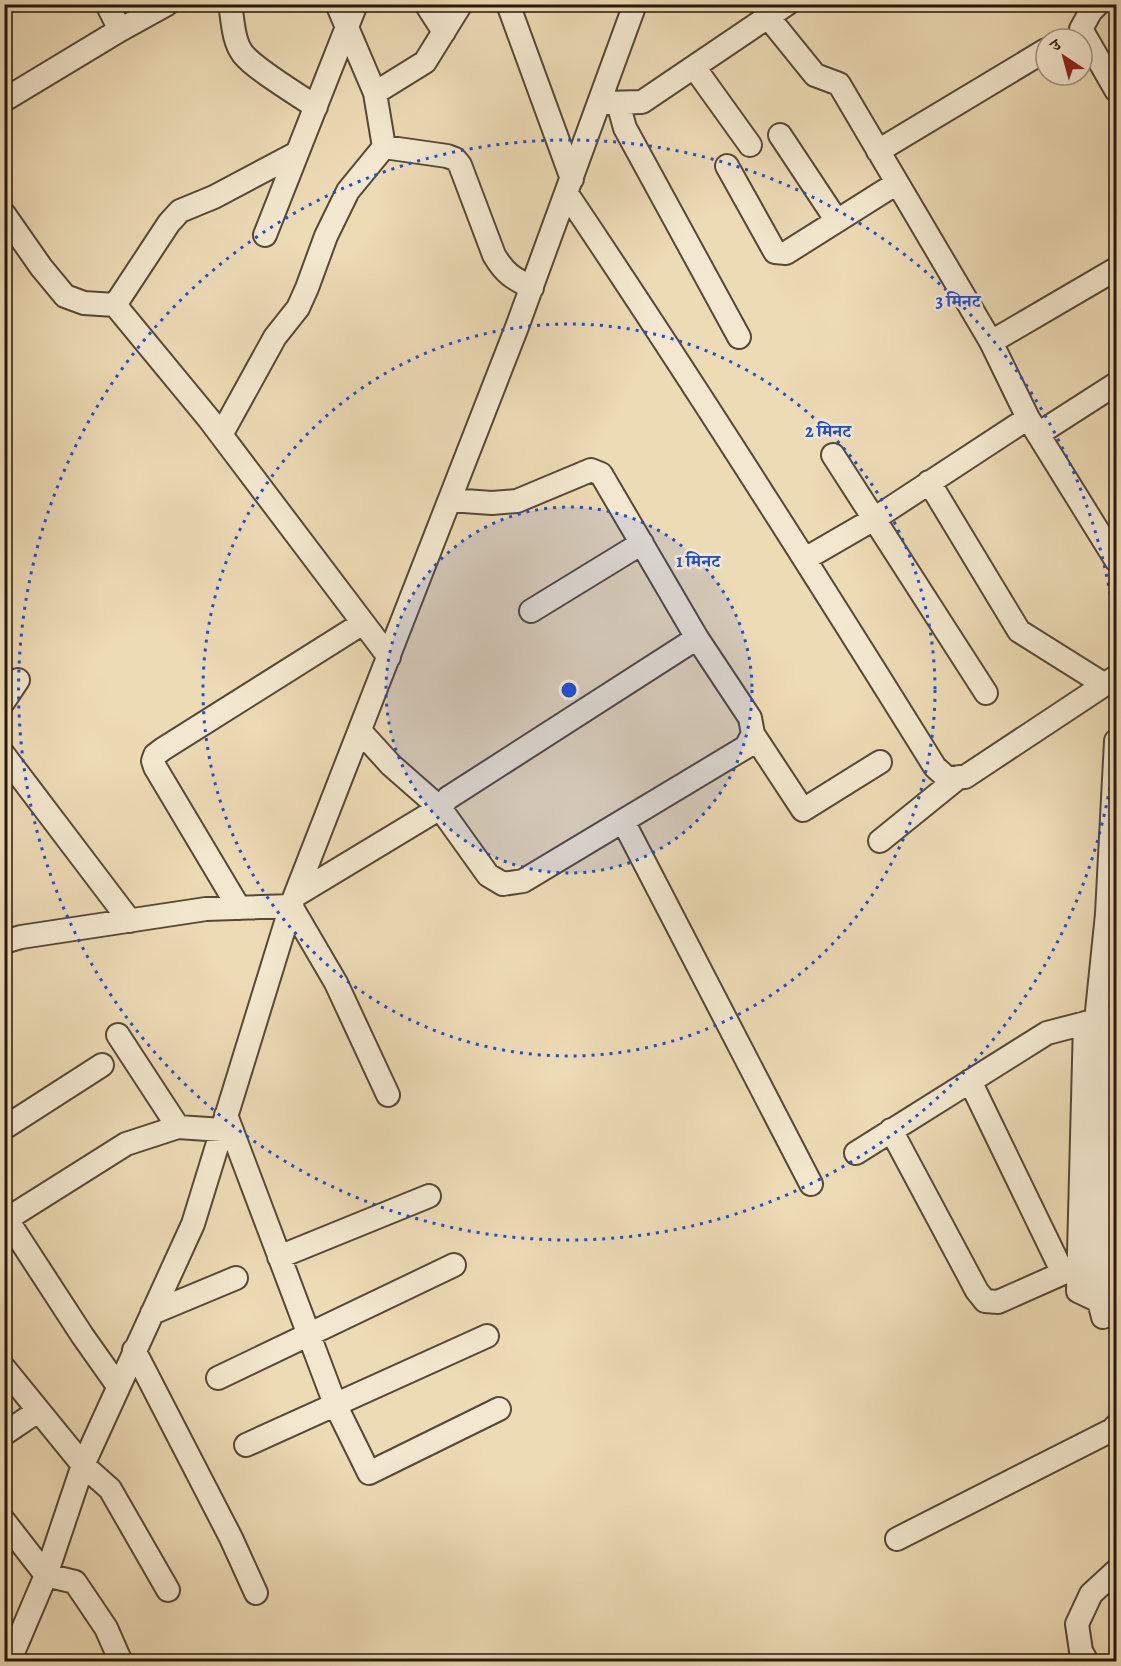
<svg xmlns="http://www.w3.org/2000/svg" width="1121" height="1666" viewBox="0 0 1121 1666" font-family="Alegreya,'Noto Serif Devanagari',serif">
<rect width="100%" height="100%" fill="#eddbb5"/>
<filter id="stains"><feTurbulence type="fractalNoise" baseFrequency=".00333" numOctaves="4"/><feColorMatrix values="0 0 0 0 .2 0 0 0 0 .09 0 0 0 0 .02 0 0 0 .5 -.17"/></filter>
<radialGradient id="worn" r=".72"><stop offset=".6" stop-color="#630" stop-opacity="0"/><stop offset="1" stop-color="#630" stop-opacity=".3"/></radialGradient>
<g fill="none" stroke-linecap="round" stroke-linejoin="round">
<g stroke="#574836" stroke-width="26">
<path id="minor" d="M107 4 120 30
M230 4C233 21 233 41 243 54 256 70 297 94 316 107
M337 4 375 93 425 62 461 4
M426 4 444 32
M508 4 572 179
M1098 4 1091 11 1081 29 1116 90
M768 17 815 75 839 84 991 342 1028 418 1116 560
M694 67 750 145
M4 100 120 30 167 4
M605 103 642 102 787 4
M618 103 625 128 739 337
M780 135 837 221
M384 147 447 156 455 159 460 165 494 255C505 274 513 278 532 288
M878 151 1046 50
M727 166 775 252 786 253 897 183
M567 194C694 383 815 574 935 767L947 778 965 777 1116 677
M4 214 41 267 65 296 84 303 115 305 209 419 389 657
M265 235 356 4
M115 305 169 223 180 211 214 197 297 153
M991 342 1116 269
M1038 434 1116 384
M221 435 275 337 298 308 307 288 326 236 348 191 384 147 375 93
M833 455 986 693
M929 482 1019 631 1105 685
M805 559 874 519 1028 418
M531 611 642 543
M4 701 18 680
M360 731 391 765 440 808 488 875 503 884 523 881 746 747 753 734 750 718 697 638 601 474 591 470 517 501 492 503 450 500
M753 734 803 810 880 762
M4 755 130 921
M623 821 811 1184
M880 841 959 777
M296 895 440 808 448 798 697 638
M239 908 155 767 153 761 155 755 163 749 363 623
M1107 914 1116 741
M4 942 21 937 206 909 291 906 517 327 635 4
M1107 1018 1099 1301 1116 1296
M1096 1021 1107 914 1116 910
M1085 1023 1078 1291 1099 1301 1103 1317
M118 1035 178 1127
M970 1081 1063 1273
M226 1115 335 1404 369 1473 499 1409
M4 1128 102 1065
M891 1130 977 1291 985 1301 998 1302 1079 1266
M856 1153 1047 1033 1097 1020
M4 1215 82 1335 118 1386
M7 1219 126 1144 178 1127 222 1130
M279 1257 429 1196
M152 1313 236 1278
M134 1350 231 1538 256 1593
M4 1368 83 1465 110 1489 168 1590
M218 1378 454 1265
M4 1434 38 1411
M246 1445 487 1336
M4 1521 46 1575 75 1582 106 1628 121 1662
M897 1539 1112 1430 1116 1426
M9 1662 46 1575 83 1465 193 1224 291 906 336 983 388 1095
M1087 1662 1081 1651 1077 1624 1091 1594 1116 1571"/>
</g>
<use href="#minor" stroke="#f3e8cf" stroke-width="22"/>
</g>
<circle cx="569" cy="690" r="183" fill="#1d4ed8" fill-opacity=".12"/>
<g fill="none" stroke="#1d4ed8" stroke-width="3" stroke-dasharray="3 6">
<circle cx="569" cy="690" r="183"/>
<circle cx="569" cy="690" r="366"/>
<path d="M1116 743A550 550 0 1 1 1116 637"/>
</g>
<circle cx="569" cy="690" r="9" fill="#1d4ed8" stroke="#f3e8cf" stroke-width="3"/>
<g font-size="18" text-anchor="middle" font-weight="bold" fill="#1d4ed8" stroke="#f3e8cf" stroke-width="5" stroke-linejoin="round" paint-order="stroke">
<text x="958" y="307">3 मिनट</text>
<text x="828" y="437">2 मिनट</text>
<text x="698" y="567">1 मिनट</text>
</g>
<rect width="1121" height="1666" fill="none" stroke="#eddbb5" stroke-width="24"/>
<rect x="6" y="6" width="1109" height="1654" fill="none" stroke="#25170c" stroke-width="3"/>
<rect x="12" y="12" width="1097" height="1642" fill="none" stroke="#25170c" stroke-width="1.5"/>
<g transform="translate(1064 57) rotate(324)"><circle r="28" fill="#f3e8cf" stroke="#a19481" stroke-width="1.5"/>
<path d="M0-4.5L10 22L0 15L-10 22Z" fill="#8f2418"/>
<text y="-9" font-size="16" font-weight="bold" text-anchor="middle" fill="#25170c">उ</text>
</g>
<rect width="100%" height="100%" filter="url(#stains)"/>
<rect width="100%" height="100%" fill="url(#worn)"/>
</svg>
